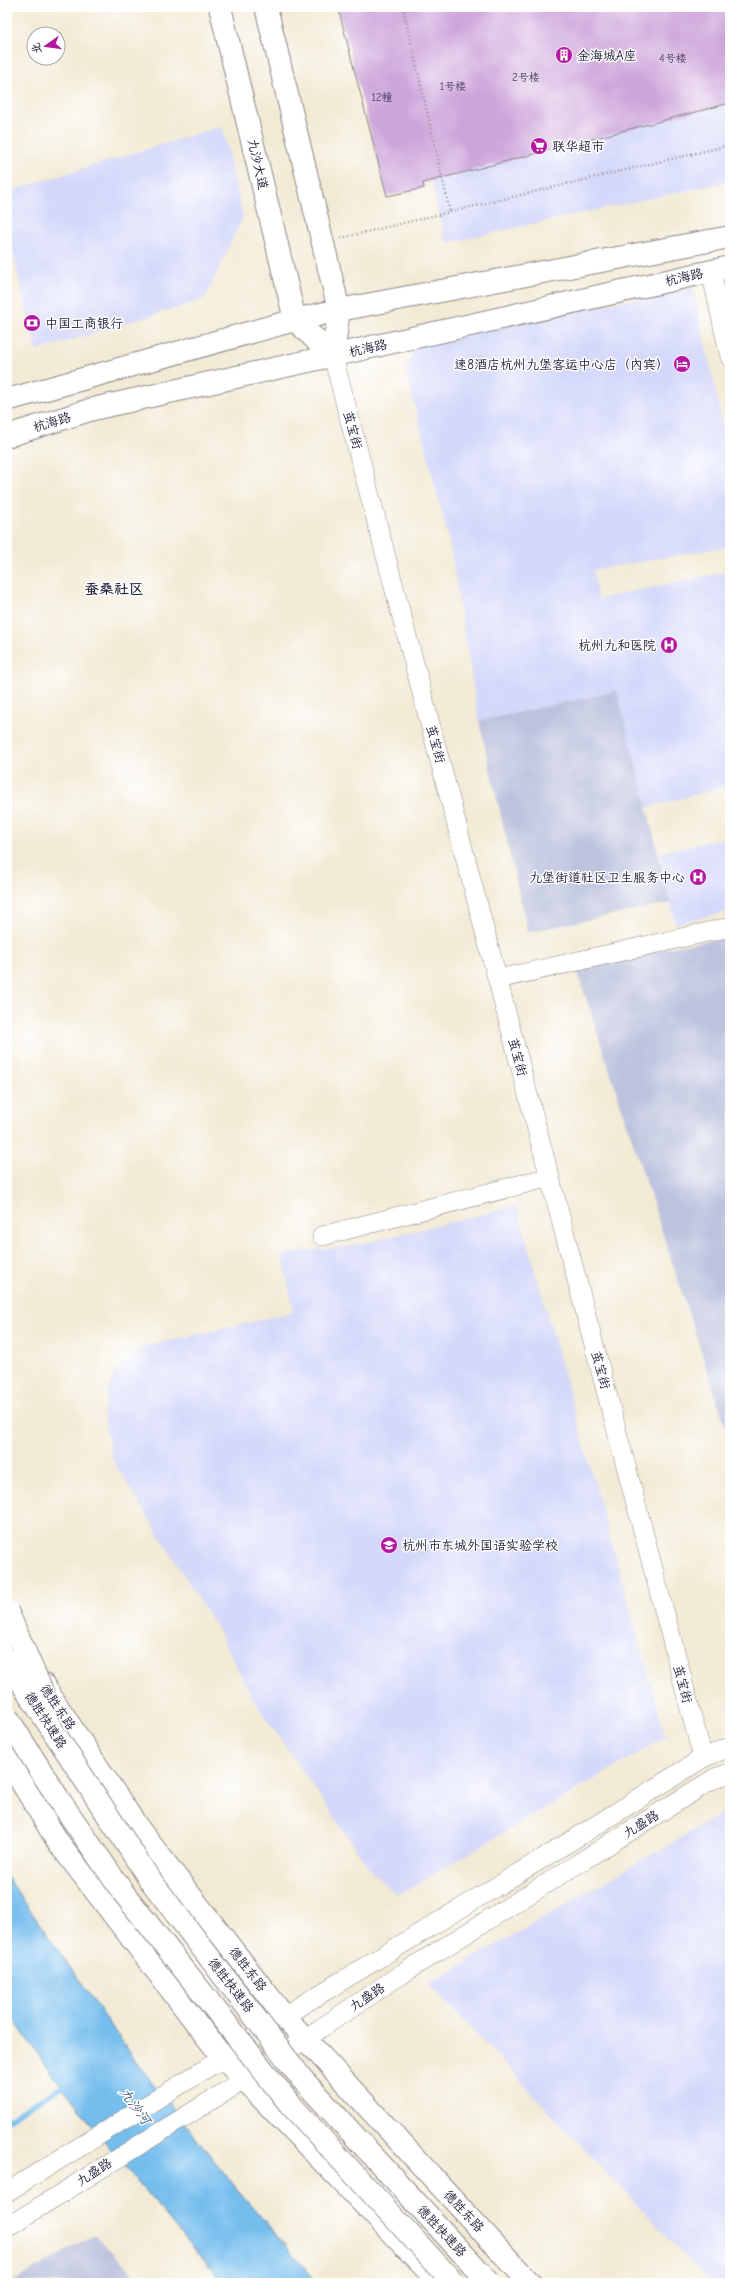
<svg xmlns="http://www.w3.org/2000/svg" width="737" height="2290" viewBox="0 0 737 2290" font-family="'Comic Neue','LXGW WenKai TC',sans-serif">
<rect width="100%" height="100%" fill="#fff"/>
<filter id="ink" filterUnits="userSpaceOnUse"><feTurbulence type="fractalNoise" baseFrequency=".025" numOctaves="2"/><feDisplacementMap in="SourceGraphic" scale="8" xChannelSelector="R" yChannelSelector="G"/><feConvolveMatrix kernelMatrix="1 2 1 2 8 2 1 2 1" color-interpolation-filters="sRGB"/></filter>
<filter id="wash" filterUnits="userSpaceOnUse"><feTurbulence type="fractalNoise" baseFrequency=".012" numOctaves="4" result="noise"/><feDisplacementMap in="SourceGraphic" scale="16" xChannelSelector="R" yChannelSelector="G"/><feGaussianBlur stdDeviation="0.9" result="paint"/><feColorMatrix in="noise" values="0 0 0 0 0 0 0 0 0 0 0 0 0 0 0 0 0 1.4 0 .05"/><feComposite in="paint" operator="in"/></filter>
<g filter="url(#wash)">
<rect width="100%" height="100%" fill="#f2ead4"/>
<path fill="#d4d8f9" d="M730 103V181L446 243 431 181Z
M222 126 243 217 205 299 36 351 7 226V192Z
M693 288 730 457V546L593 570 598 599 730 571V785L646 808 616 691 479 721 449 541 406 371 415 346 482 329Z
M730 837V911L675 924 660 852Z
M517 1206 666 1737 398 1895 372 1872 253 1699 219 1632 112 1459 103 1414 113 1374 142 1347 294 1312 282 1254 352 1246Z
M730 1809V2283H711L429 1984Z"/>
<path fill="#bdc3de" d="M617 691 671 903 528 932 479 721Z
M730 937V1440L575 964Z
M94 2234 143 2283H11Z"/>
<path fill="#75bded" stroke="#4c7094" d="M7 1877 140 2067 237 2189 318 2283H223L128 2171 46 2066 7 2010Z"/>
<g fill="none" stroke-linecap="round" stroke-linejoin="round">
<path stroke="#75bded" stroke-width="5" d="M7 2120 68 2083"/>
</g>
<g id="blocks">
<path fill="#cda5da" d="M338 7H730V103L423 183 424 188 387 196Z"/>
</g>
</g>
<g filter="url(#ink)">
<use href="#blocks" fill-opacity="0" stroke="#8a8688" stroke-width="1"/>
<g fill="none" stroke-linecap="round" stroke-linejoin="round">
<g stroke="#8a8688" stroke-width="20">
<path id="minor" d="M711 271 730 357
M333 356 703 1758
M498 979 730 927
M322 1236 550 1177
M7 2192 223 2058 284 2016 571 1841 703 1758 730 1747
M7 2227 244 2080 400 1975 694 1791 715 1778 730 1773"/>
</g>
<g stroke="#8a8688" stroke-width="24">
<path id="major" d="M220 7 295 320
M266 7 339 310 333 356
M295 320 333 356
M7 400 295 320 339 310 730 237
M7 436 93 409 730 267
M42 1683 138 1828 284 2016 530 2283
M7 1758 58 1842 223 2058 440 2283"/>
</g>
<path stroke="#8a8688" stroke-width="2.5" stroke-dasharray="1 3" stroke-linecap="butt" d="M403 7 450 212
M341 238 730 145"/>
<use href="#minor" stroke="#fff" stroke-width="19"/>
<use href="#major" stroke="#fff" stroke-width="22"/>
<g stroke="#8a8688" stroke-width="24" stroke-linecap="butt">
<path id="highway-bridge" d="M7 1611 48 1705
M7 1660 148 1877 302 2079 490 2283
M7 1717 58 1798 122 1891 289 2103 454 2283"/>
</g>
<use href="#highway-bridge" stroke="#fff" stroke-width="22"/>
</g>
</g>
<defs>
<g id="building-disc" transform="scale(0.9)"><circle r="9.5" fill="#b5179e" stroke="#fff"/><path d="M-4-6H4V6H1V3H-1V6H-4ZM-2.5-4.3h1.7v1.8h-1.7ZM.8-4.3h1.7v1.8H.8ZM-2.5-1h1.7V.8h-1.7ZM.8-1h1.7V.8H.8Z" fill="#fff"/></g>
<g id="supermarket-disc" transform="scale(0.9)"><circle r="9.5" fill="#b5179e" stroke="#fff"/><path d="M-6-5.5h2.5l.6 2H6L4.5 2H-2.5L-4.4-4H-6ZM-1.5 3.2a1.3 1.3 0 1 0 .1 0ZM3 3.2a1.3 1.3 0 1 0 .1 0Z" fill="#fff"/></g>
<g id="bank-disc" transform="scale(0.9)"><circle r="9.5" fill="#b5179e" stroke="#fff"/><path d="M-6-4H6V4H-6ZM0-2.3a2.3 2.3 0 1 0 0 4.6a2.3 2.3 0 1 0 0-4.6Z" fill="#fff"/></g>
<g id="hotel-disc" transform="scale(0.9)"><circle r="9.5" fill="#b5179e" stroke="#fff"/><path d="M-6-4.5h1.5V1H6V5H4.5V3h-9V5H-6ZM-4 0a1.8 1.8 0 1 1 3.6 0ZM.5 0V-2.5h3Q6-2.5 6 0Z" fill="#fff"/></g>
<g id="hospital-disc" transform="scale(0.9)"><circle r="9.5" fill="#b5179e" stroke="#fff"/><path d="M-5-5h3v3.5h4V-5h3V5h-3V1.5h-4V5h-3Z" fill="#fff"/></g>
<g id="school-disc" transform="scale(0.9)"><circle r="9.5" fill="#b5179e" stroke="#fff"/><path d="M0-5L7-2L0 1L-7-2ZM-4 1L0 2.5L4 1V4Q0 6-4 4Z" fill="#fff"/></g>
</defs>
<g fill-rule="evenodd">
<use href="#building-disc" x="564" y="55"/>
<use href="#supermarket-disc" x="539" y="146"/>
<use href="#bank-disc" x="32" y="323"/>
<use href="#hotel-disc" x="682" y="364"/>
<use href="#hospital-disc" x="669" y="645"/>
<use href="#hospital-disc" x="698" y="877"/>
<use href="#school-disc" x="389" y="1545"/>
</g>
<g text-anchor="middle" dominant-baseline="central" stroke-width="3" stroke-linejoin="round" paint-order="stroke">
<g font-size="11" fill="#4d4363">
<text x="673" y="58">4号楼</text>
<text x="526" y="77">2号楼</text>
<text x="453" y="86">1号楼</text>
<text x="382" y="97">12幢</text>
</g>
<g font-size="13" fill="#22223b" stroke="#fff" text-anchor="start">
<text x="577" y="55">金海城A座</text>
<text x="552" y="146">联华超市</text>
<text x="45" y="323">中国工商银行</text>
<text x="669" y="364" text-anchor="end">速8酒店杭州九堡客运中心店（内宾）</text>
<text x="656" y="645" text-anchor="end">杭州九和医院</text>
<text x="685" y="877" text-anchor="end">九堡街道社区卫生服务中心</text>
<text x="402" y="1545">杭州市东城外国语实验学校</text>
</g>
<g font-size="13" fill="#22223b" stroke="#fff">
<text transform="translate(258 164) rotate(77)">九沙大道</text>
<text transform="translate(684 277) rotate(-13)">杭海路</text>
<text transform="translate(368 348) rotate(-13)">杭海路</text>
<text transform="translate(52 422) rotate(-17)">杭海路</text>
<text transform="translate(353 430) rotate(75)">茧宝街</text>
<text transform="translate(436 744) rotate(75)">茧宝街</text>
<text transform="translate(518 1057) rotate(75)">茧宝街</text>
<text transform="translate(601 1370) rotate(75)">茧宝街</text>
<text transform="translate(683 1684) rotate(75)">茧宝街</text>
<text transform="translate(58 1707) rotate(56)">德胜东路</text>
<text transform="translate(46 1720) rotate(57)">德胜快速路</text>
<text transform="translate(641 1824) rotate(-32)">九盛路</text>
<text transform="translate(248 1969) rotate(52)">德胜东路</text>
<text transform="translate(231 1985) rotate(52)">德胜快速路</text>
<text transform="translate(367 1997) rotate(-34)">九盛路</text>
<text transform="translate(94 2172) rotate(-33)">九盛路</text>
<text transform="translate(464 2211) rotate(47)">德胜东路</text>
<text transform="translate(442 2231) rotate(47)">德胜快速路</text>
</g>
<g font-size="14" font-style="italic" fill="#3f5879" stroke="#fff">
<text transform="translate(135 2106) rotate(54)">九沙河</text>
</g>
<g font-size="15" font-weight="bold" fill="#22223b" stroke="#fff">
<text x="114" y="589">蚕桑社区</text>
</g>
</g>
<rect width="737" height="2290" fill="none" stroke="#fff" stroke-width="24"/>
<g transform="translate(46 46) rotate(256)"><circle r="19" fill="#ffffff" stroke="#a7a7b1"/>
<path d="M0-3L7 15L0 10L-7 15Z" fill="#b5179e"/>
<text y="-6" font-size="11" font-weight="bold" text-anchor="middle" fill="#22223b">北</text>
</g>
</svg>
